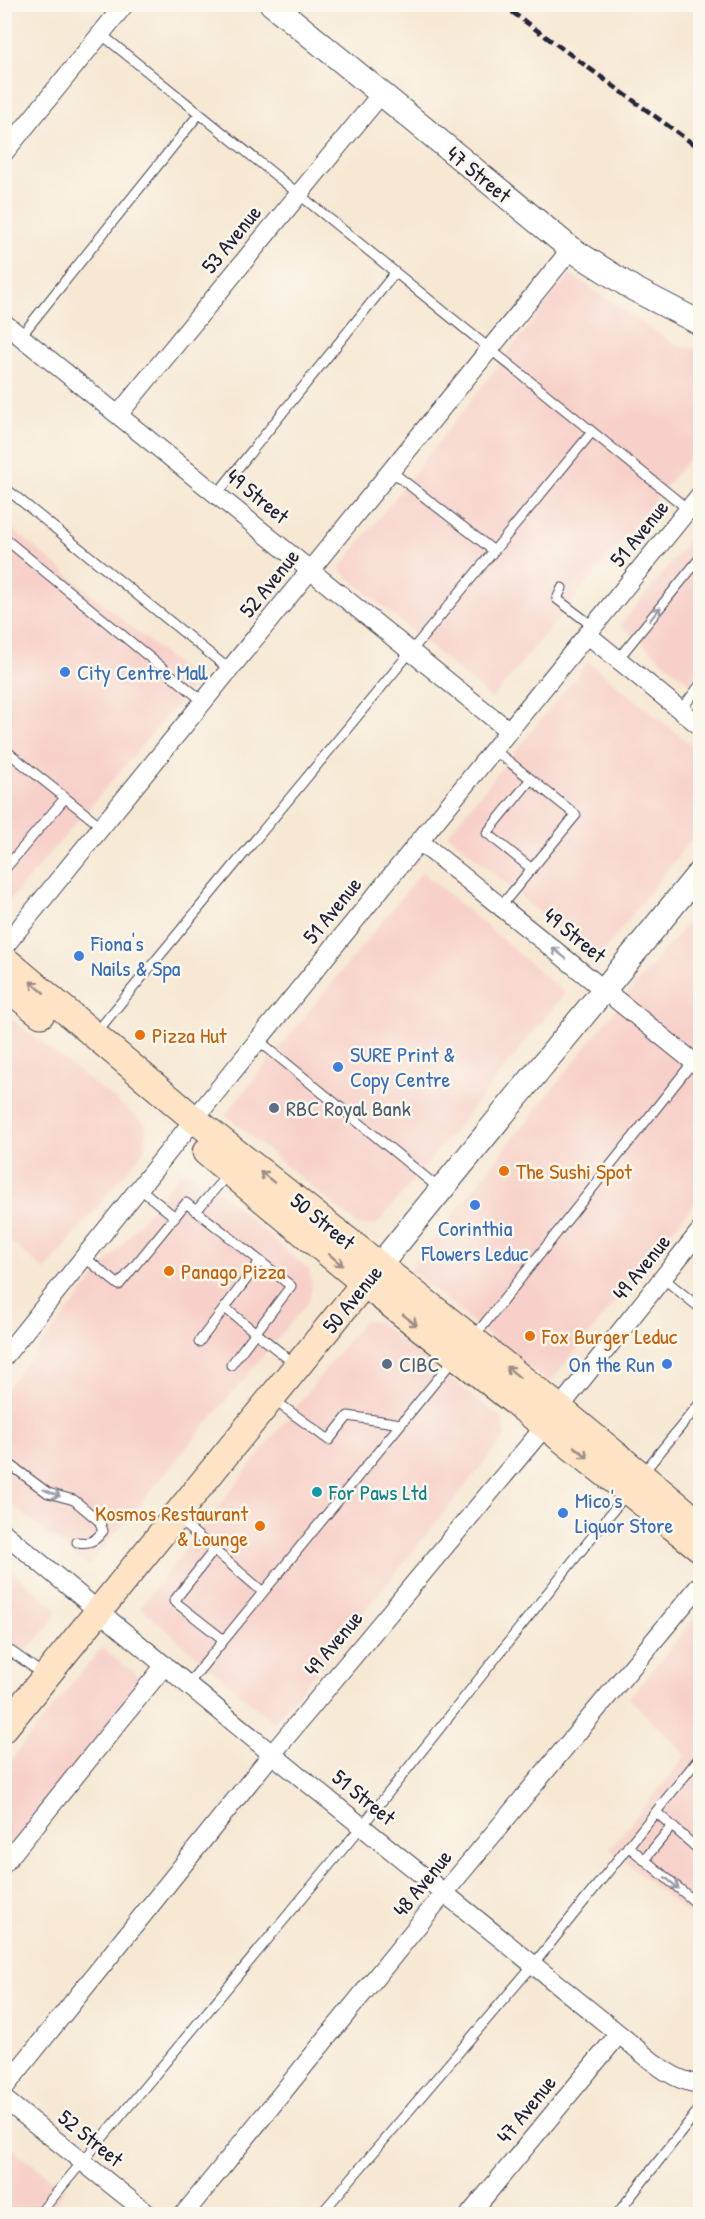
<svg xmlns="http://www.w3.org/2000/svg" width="705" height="2219" viewBox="0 0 705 2219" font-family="'Patrick Hand',sans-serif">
<rect width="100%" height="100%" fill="#fbf7ec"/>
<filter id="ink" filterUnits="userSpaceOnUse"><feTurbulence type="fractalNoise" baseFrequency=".0167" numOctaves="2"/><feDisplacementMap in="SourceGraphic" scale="12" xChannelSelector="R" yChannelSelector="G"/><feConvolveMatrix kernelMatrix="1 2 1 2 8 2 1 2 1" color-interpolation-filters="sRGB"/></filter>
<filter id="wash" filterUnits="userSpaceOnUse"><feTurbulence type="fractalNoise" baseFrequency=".008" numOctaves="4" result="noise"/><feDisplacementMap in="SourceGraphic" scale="24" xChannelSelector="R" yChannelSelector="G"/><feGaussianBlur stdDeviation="1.35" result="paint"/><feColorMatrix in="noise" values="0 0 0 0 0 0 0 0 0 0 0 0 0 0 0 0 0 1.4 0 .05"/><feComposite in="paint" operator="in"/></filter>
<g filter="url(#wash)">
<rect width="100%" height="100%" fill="#f6e8d3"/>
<path fill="#f7d1c9" d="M570 274 676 345 700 350V445L492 699 339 569Z
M5 523 197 681 5 906Z
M700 527V692L620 625Z
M588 662 700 752V828L596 961 448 834Z
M422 872 565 993 443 1145 377 1224 359 1226 225 1115Z
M700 908V1196L549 1384 409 1270 631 990Z
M5 1014 147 1125 144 1150 45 1271 5 1237Z
M197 1173 309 1270 312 1286 309 1301 88 1566 5 1499 4 1391 179 1174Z
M365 1319 378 1322 502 1419 506 1436 274 1723 140 1607Z
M5 1565 56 1608 55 1618 5 1677Z
M700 1612V1924L610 1849 686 1755 629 1698Z
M101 1648 146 1681 5 1859V1767Z
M4 2141 65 2190 46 2214H5Z"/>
</g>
<g filter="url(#ink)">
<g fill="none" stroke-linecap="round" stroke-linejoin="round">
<g stroke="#424052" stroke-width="11">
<path id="service" d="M101 34 700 519
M21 336 199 114
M391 471 494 551
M4 487 230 670
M217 494 395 273
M4 538 204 702
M562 588 557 599 594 627
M618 659 700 558
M681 710 700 685
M4 749 102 827
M493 749 576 815 501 906
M531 779 487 833 532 869
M4 870 65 798
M95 1034 592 432
M258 1040 441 1190
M139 1188 175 1217
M196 1211 228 1174
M84 1257 119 1285 186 1203 260 1261 199 1342
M663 1278 700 1308
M225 1308 296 1365
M474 1337 700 1053
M231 1365 291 1286 260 1261
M274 1400 329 1440 348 1416 401 1424
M4 1460 48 1493 74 1500 99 1521 103 1531C95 1541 90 1544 77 1542
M643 1473 700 1403
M178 1519 263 1592
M214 1550 174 1601 224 1640
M4 1660 12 1652 44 1675
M188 1684 454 1359
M656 1812 672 1826
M628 1846 700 1906
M644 1860 672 1826 700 1851
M39 2214 362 1826 627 1493
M321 2214 533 1965 700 1757
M617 2214 700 2108"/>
</g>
<g stroke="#424052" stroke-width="20">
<path id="minor" d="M4 153 125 4
M4 323 508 730
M118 415 381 94
M588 635 700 726
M419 841 700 1067
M4 947 571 249
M4 1357 229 1076 700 495
M4 1533 272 1754 619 2034C643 2053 669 2081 700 2084
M4 1864 165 1665
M4 2088 272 1754 546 1425 700 1231
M4 2099 148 2214
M184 2214 445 1892 700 1585
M470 2214 619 2034"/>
</g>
<g stroke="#424052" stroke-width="26">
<path id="tertiary" d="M272 4 571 249 634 289 700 323
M379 1266 700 872"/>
</g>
<g stroke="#424052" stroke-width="29">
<path id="secondary" d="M4 959 194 1119 559 1408 700 1524
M4 985 41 1014
M206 1152 364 1283 700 1548
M4 1728 375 1270"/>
</g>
<use href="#service" stroke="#fff" stroke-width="9"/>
<use href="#minor" stroke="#fff" stroke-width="18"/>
<use href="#tertiary" stroke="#fff" stroke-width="24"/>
<use href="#secondary" stroke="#fee4c5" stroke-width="27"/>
<path stroke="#22223b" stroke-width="4.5" stroke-dasharray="9 4.5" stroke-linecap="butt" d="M501 4 700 149"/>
</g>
<defs><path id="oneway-shaft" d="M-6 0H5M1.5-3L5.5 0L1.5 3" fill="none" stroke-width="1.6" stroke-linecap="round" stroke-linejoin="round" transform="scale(1.5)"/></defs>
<g stroke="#9c9ca7">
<use href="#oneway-shaft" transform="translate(655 614) rotate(-51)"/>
<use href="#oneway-shaft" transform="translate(559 953) rotate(-141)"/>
<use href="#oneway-shaft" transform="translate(52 1493) rotate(22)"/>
<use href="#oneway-shaft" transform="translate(672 1883) rotate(40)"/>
</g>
<g stroke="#9b8d87">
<use href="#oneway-shaft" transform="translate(37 987) rotate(-140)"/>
<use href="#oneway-shaft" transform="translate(267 1177) rotate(-142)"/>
<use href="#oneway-shaft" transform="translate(336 1260) rotate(40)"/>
<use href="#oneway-shaft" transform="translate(410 1320) rotate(38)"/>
<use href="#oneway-shaft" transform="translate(513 1372) rotate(-141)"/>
<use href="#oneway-shaft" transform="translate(581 1452) rotate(38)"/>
</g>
</g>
<g fill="#3f7fe0" stroke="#fbf7ec" stroke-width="2">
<circle cx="65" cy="672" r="6"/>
<circle cx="79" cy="956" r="6"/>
<circle cx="338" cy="1067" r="6"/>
<circle cx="475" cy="1205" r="6"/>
<circle cx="667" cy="1364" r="6"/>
<circle cx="563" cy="1513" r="6"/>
</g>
<g fill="#e8710a" stroke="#fbf7ec" stroke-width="2">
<circle cx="140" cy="1035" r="6"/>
<circle cx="504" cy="1171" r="6"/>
<circle cx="169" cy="1271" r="6"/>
<circle cx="530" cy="1336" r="6"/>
<circle cx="260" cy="1526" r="6"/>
</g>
<g fill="#5c6f8a" stroke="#fbf7ec" stroke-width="2">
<circle cx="274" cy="1108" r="6"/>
<circle cx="387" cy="1364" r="6"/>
</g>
<circle fill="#0f9aa8" stroke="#fbf7ec" stroke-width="2" cx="317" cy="1492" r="6"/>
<g text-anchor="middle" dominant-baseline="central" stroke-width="5" stroke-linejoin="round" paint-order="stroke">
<g font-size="22" fill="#22223b" stroke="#fbf7ec">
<text transform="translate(479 174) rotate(39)">47 Street</text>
<text transform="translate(231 239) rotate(-51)">53 Avenue</text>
<text transform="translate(258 496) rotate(39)">49 Street</text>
<text transform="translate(639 533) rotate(-51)">51 Avenue</text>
<text transform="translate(269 583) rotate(-51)">52 Avenue</text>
<text transform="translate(332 910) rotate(-51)">51 Avenue</text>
<text transform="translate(575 935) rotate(39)">49 Street</text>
<text transform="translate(323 1221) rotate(39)">50 Street</text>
<text transform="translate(641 1267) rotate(-51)">49 Avenue</text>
<text transform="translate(352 1299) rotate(-51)">50 Avenue</text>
<text transform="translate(333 1643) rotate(-50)">49 Avenue</text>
<text transform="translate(364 1797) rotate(39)">51 Street</text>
<text transform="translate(422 1883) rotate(-51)">48 Avenue</text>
<text transform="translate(526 2109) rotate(-51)">47 Avenue</text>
<text transform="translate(91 2138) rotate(39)">52 Street</text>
</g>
<g font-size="22" fill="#366cbe" stroke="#fbf7ec" text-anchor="start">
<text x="77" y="672">City Centre Mall</text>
<text x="91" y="943">Fiona's<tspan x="91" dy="25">Nails &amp; Spa</tspan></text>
<text x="350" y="1054">SURE Print &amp;<tspan x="350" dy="25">Copy Centre</tspan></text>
<text x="475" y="1228" text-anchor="middle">Corinthia<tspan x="475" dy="25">Flowers Leduc</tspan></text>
<text x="655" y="1364" text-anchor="end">On the Run</text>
<text x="575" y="1500">Mico's<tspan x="575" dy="25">Liquor Store</tspan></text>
</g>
<g font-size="22" fill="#c56008" stroke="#fbf7ec" text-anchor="start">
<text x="152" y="1035">Pizza Hut</text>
<text x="516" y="1171">The Sushi Spot</text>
<text x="181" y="1271">Panago Pizza</text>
<text x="542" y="1336">Fox Burger Leduc</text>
<text x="248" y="1513" text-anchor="end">Kosmos Restaurant<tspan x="248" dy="25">&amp; Lounge</tspan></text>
</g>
<g font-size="22" fill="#4e5e75" stroke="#fbf7ec" text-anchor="start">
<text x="286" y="1108">RBC Royal Bank</text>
<text x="399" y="1364">CIBC</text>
</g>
<g font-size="22" fill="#0d838f" stroke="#fbf7ec" text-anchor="start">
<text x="329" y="1492">For Paws Ltd</text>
</g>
</g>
<rect width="705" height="2219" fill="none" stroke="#fbf7ec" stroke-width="24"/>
</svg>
